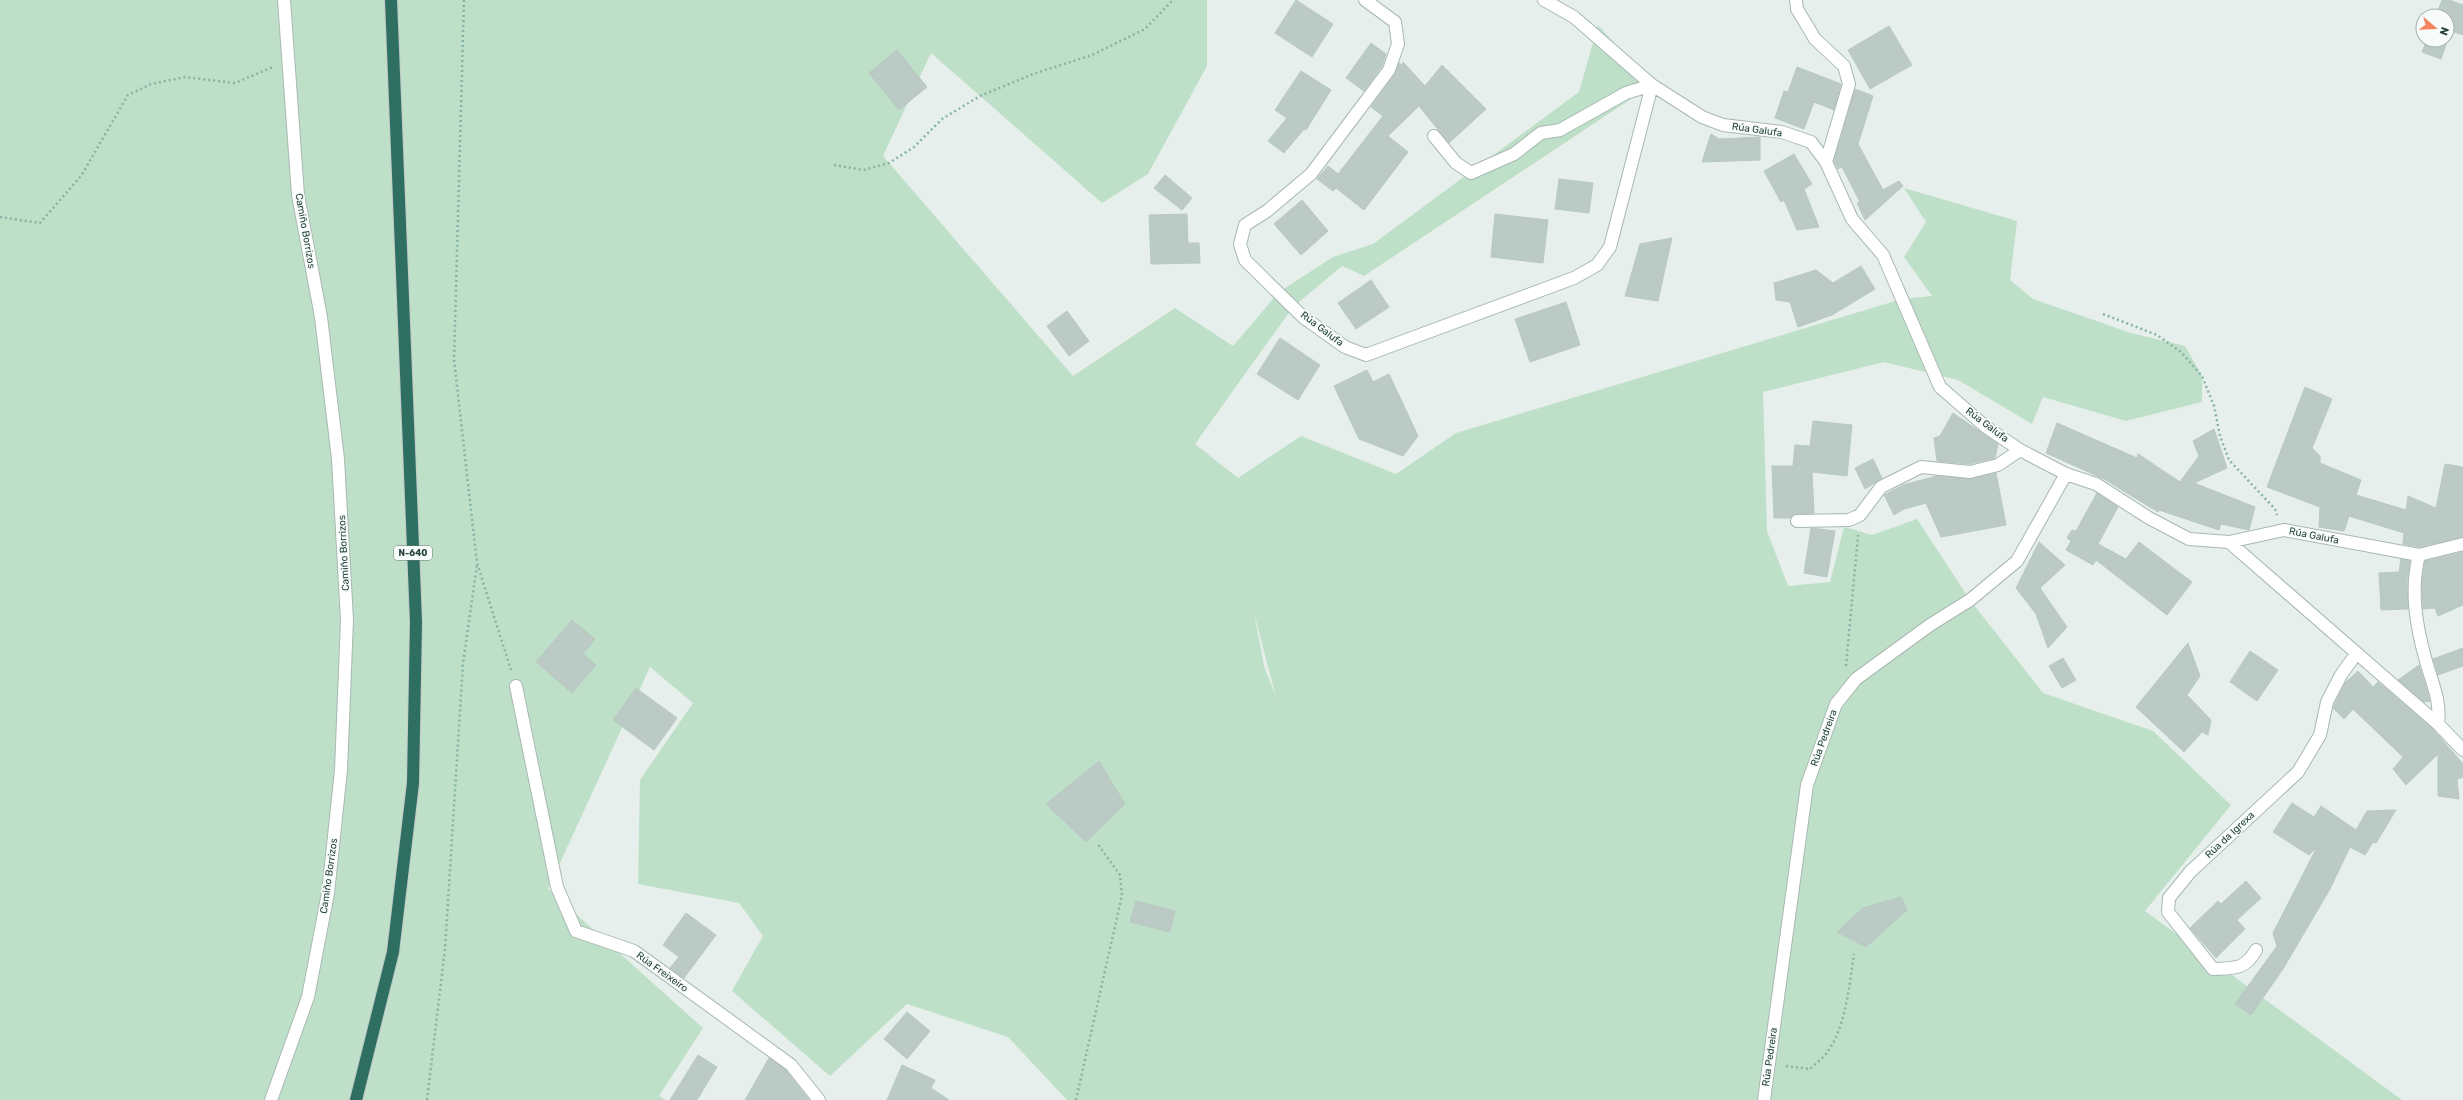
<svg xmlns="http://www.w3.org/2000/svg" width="2463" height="1100" viewBox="0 0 2463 1100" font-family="Rubik,sans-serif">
<rect width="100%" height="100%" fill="#e6efeb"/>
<path fill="#bfe0c8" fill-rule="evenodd" d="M0 0H1207V66L1148 174 1102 203 931 53 883 156 1073 376 1175 308 1233 346 1279 292 1333 257 1373 244 1579 92 1598 25 1652 85 1364 276 1342 266 1293 307 1195 444 1238 478 1301 436 1396 474 1456 433 1902 299 1932 296 1904 257 1926 222 1904 188 2017 221 2010 280 2033 299 2131 333 2185 346 2202 376V402L2126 421 2043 397 2032 424 1958 380 1884 362 1763 392 1767 531 1788 586 1830 582 1844 527 1872 535 1917 519 1970 600 2043 693 2153 731 2231 805 2145 911 2402 1100H1067L1008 1037 907 1004 830 1076 732 991 763 936 739 903 638 884 640 780 693 703 650 667 548 889 703 1028 659 1096 666 1100H0ZM1254 613 1276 697 1264 666Z"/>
<path fill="#bbcac4" stroke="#b8c9c2" d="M1296 0 1333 24 1312 57 1275 33Z
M2442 0H2449L2463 5V35L2451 31 2441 59 2422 52 2427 40H2447V16H2436Z
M1889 26 1912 65 1870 89 1848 50Z
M1371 43 1386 54 1382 66 1364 91 1346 78Z
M897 50 927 87 899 110 869 73Z
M1403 62 1425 86 1442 65 1486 109 1449 143 1419 106 1388 136 1408 152 1364 210 1336 188 1333 191 1317 179 1328 166 1338 174 1383 116 1371 107 1395 74 1399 63 1402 65Z
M1797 67 1841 84 1834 110 1814 102 1804 129 1775 118 1784 91 1788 92Z
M1301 71 1331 90 1306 130 1304 129 1284 153 1268 141 1287 118 1275 110Z
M1855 89 1873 96 1858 144 1883 190 1899 181 1903 186 1865 220 1857 203 1860 202 1842 167 1838 169 1834 161Z
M1711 134 1719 139 1760 137V160L1702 162Z
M1794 154 1812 184 1804 189 1819 227 1797 230 1784 200 1781 202 1764 171Z
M1165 175 1192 198 1182 210 1154 188Z
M1559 179 1593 183 1589 213 1555 209Z
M1302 200 1328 231 1301 255 1274 224Z
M1187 214 1188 243H1199L1200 263 1151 264 1149 215Z
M1495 214 1548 220 1543 263 1491 257Z
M1672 238 1658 301 1625 296 1640 244Z
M1861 266 1875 289 1832 315 1798 327 1790 302 1776 300 1774 283 1816 270 1833 283Z
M1371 280 1389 307 1356 329 1338 303Z
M1566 302 1580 345 1530 362 1515 319Z
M1067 311 1089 341 1069 356 1047 326Z
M1280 338 1320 365 1298 400 1257 374Z
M1367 370 1373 382 1389 374 1418 436 1403 456 1359 439 1334 386Z
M2305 387 2332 399 2312 448 2320 456V463L2361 480 2356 495 2406 510 2408 496 2436 508 2445 464 2463 467V537L2419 547 2403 544 2404 533 2349 516 2344 531 2319 527 2320 507 2267 487Z
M1953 413 1998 444 1995 458 1969 464 1937 461 1934 438 1940 436Z
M1813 421 1852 425 1847 476 1812 472 1814 513 1797 514 1790 518H1774L1772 466H1793L1795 445 1810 446Z
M2057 423 2137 458 2138 454 2180 482 2199 456 2193 441 2214 429 2227 468 2194 483 2255 507 2249 530 2221 524 2219 530 2159 510 2158 512 2104 479 2046 453Z
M1873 459 1882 478 1865 489 1855 468Z
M1996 473 2006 525 1941 537 1926 503 1904 509 1894 515 1884 495 1903 485 1937 476 1970 479Z
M2097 493 2118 507 2098 544 2126 559 2139 542 2192 582 2167 615 2096 560 2093 565 2066 550 2071 541 2067 538 2072 530 2076 531Z
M1811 528 1835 531 1827 577 1804 573Z
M2039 542 2065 565 2040 588 2067 627 2048 648 2036 614 2016 588Z
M2463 552V605L2438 616 2435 608 2423 609 2422 582 2425 561Z
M2401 559 2410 561 2407 581 2408 609 2381 610 2379 573 2399 572Z
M572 620 595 639 583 654 596 665 572 693 536 662Z
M2188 643 2200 676 2187 695 2211 720 2208 735 2202 732 2184 752 2136 707Z
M2463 648V666L2438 675 2433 659Z
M2250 651 2278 670 2257 701 2230 682Z
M2063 658 2076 680 2062 688 2049 666Z
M2419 665 2426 687 2430 701 2424 702 2398 680Z
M2358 671 2373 687 2378 682 2433 729 2463 764V777L2457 779 2459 799 2438 796V754L2406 785 2393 769 2403 757 2353 709 2344 719 2333 708 2345 683Z
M636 688 677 718 654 750 613 720Z
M1099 761 1125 804 1086 842 1046 804Z
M2292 803 2314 817 2321 806 2356 830 2367 811 2396 810 2376 843 2373 842 2365 855 2350 847 2330 889 2283 969 2251 1015 2235 1004 2277 946 2273 933 2317 847 2309 855 2273 832Z
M2246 881 2261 898 2237 920 2245 929 2216 958 2190 928 2218 901 2221 904Z
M1901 897 1907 910 1866 947 1837 932 1863 908Z
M1136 901 1175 911 1170 932 1130 922Z
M686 913 716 935 684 978 670 968 679 957 663 945Z
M907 1012 930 1031 907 1059 884 1039Z
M698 1055 717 1067 697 1100H670Z
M769 1058 786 1070 809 1100H745Z
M902 1065 935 1080 931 1088 949 1100H887Z"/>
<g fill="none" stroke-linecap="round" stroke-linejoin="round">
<g stroke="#a8b8b2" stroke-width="14">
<path id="minor" d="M1365 0 1395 22 1398 44 1389 70 1311 174 1267 211 1245 225 1240 244 1245 260 1303 317 1345 347 1366 355 1574 278 1597 265 1610 247 1652 85
M1544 0 1574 17 1652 85 1702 117 1723 125 1782 132 1811 142 1826 162 1852 219 1883 255 1940 387 1986 427 2020 450 2066 474 2096 484 2149 518 2189 539 2229 542 2284 530 2419 555 2463 544
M1796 0 1797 9 1815 39 1844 66 1849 84 1826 162
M1434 136 1456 163 1471 173 1514 154 1541 133 1560 130 1626 93 1652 85
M1797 521 1849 520 1860 515 1881 487 1921 467 1970 472 1998 465 2020 450
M2229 542 2438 724 2463 750
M2419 555C2410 590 2416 626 2426 661 2432 683 2441 701 2438 724
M516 686 557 887 576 931 634 951 791 1065 819 1100
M2256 950C2245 970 2234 968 2213 969L2168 912 2169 898 2190 872 2298 772 2320 735 2327 702 2341 675 2356 654
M271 1100 308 997 328 893 341 770 347 620 338 459 321 317 298 195 284 0
M1764 1100 1807 785 1836 704 1856 679 1930 625 1970 600 2017 561 2066 474"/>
</g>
<g stroke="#c2cac8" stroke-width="14">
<path id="highway" d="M356 1100 393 952 413 783 416 622 391 0"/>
</g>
<path stroke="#86b3a5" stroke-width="2.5" stroke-dasharray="2 3" stroke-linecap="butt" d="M464 0 454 360 477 563 511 670
M834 165 864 170 889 163 914 147 942 119 980 96 1033 74 1092 55 1145 29 1173 0
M0 217 40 223 81 176 128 95 151 84 185 77 235 83 273 67
M2103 314 2157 335 2181 352 2202 376 2214 406 2220 436 2229 460 2275 509 2277 515
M1846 666 1858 535
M1786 1066 1810 1069C1815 1064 1821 1060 1826 1054 1846 1028 1849 986 1854 954
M427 1100 445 949 463 663 477 565
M1076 1100 1122 895 1120 875 1097 843"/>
<use href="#minor" stroke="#fff" stroke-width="12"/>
<use href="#highway" stroke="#2f6f62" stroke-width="12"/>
</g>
<g text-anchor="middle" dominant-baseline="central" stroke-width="3.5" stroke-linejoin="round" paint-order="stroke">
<rect fill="#f7fbf9" stroke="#637a73" stroke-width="1" x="394" y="546" width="38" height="14" rx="3"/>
<g font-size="9" font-weight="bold" fill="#24423a">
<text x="413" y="553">N-640</text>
</g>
<g font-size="10" fill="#24423a" stroke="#f7fbf9">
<text transform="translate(1757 130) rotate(8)">Rúa Galufa</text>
<text transform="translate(305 231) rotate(80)">Camiño Borrizos</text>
<text transform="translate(1322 329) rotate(37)">Rúa Galufa</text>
<text transform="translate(1987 425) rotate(37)">Rúa Galufa</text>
<text transform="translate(2314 536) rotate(11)">Rúa Galufa</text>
<text transform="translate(344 553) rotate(-93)">Camiño Borrizos</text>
<text transform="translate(1824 738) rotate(-70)">Rúa Pedreira</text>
<text transform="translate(2230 835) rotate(-43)">Rúa da Igrexa</text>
<text transform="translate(329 876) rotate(-82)">Camiño Borrizos</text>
<text transform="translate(662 972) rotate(36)">Rúa Freixeiro</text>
<text transform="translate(1770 1057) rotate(-82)">Rúa Pedreira</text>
</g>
</g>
<g transform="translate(2435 28) rotate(109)"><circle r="19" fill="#f7fbf9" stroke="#a3b1ad"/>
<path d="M0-3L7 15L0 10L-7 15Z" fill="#f4845f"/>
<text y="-6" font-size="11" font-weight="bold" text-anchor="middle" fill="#24423a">N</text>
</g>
</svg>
